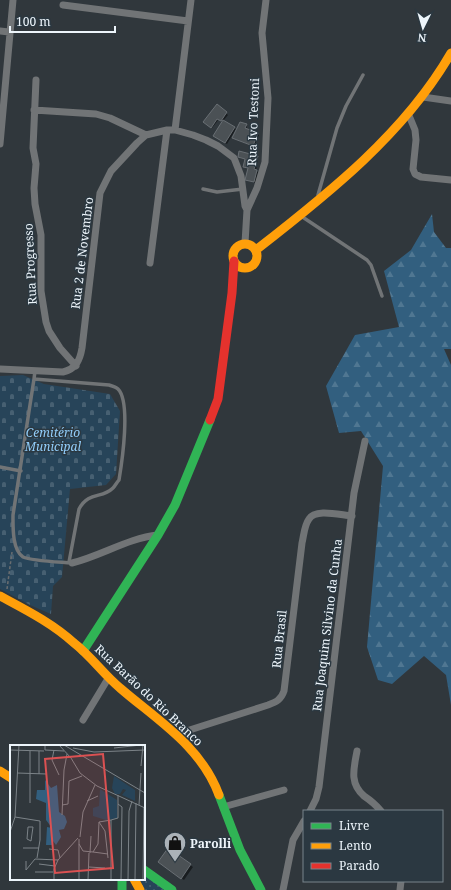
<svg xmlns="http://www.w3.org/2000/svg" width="451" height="890" viewBox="0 0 451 890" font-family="'Noto Serif',serif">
<defs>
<pattern id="grass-dots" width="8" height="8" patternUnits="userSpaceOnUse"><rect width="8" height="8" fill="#274459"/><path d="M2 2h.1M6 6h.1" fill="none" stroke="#476072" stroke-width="1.8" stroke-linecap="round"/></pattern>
<pattern id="forest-firs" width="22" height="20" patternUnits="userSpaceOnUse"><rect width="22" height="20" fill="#325f7f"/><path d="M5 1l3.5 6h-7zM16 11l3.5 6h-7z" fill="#507792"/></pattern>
<pattern id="cemetery-stones" width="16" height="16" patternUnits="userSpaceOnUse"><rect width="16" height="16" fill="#274459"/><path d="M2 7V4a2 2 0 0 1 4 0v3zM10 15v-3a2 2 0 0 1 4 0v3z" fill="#476072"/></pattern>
</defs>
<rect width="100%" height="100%" fill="#30373c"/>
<path fill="url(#grass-dots)" d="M147 876 165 890H143L140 883 142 879Z"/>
<path fill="url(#forest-firs)" d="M432 214 434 232 446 248H451V349H444L451 365V705L446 675 424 656 392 684 378 680 367 647 383 466 361 431 339 433 326 386 355 335 399 327 384 271 411 250Z"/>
<path fill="url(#cemetery-stones)" d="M23 375 44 384 110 394 120 411 116 474 106 485 70 489 62 577 53 586 51 614 30 605 0 589V376Z"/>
<path fill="#0007" d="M217 106 228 115 223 121 236 129 227 144 216 137 223 122 219 119 212 128 206 124Z
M246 125 247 127 246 129 259 135 254 147 235 139Z
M239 157H257L258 158 256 171 258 172 256 183 246 179 249 169 244 167 246 160Z
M168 849 193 867 184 880 162 864Z"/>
<path fill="#4b5155" stroke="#696f74" d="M217 104 227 112 221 121 217 119 211 128 203 122Z
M223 120 235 127 225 143 213 136Z
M240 122 247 124 245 128 258 133 253 146 232 138Z
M239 151 258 156 254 169 257 170 254 182 245 180 248 168 243 167 245 159 238 157Z
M168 848 191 864 181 879 158 862Z"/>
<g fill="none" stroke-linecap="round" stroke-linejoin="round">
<path stroke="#6a6d70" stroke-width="1.5" stroke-dasharray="3 2" stroke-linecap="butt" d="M7 589 12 552"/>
<path stroke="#717476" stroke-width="3.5" d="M203 189 217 192 243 189
M318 195 337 128 346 106 363 75
M301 216 367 260 371 265 382 296
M35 371 34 379 109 385C112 386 116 387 118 389 131 402 122 462 119 480 117 482 115 486 113 488 102 499 89 491 79 509L69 562
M34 379 13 515C13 526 12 550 23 557 32 561 60 562 71 563
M0 467 21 471"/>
<path stroke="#717476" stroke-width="7" d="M63 5 188 21
M0 31 9 32
M36 80 33 148 36 164 34 188 35 204 41 235V291L46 322 49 331 60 348 76 366
M423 97 451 101
M34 110 96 114 110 118 146 135
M408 113 415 130 416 140 413 169 415 174 421 177 451 180
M175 130 191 0
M0 144 13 0
M245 243 247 210 257 188 265 162 268 98 262 33 266 0
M150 263 167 130
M0 369 63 372C76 369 80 360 82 348L100 193 111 171 137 143 146 135 167 130H175L193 135 206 140 218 146 234 158 241 176 245 206 247 210
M72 563C101 556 128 538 158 535
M83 720 109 677
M177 734 268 705C276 702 281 700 284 691L302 543C304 535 304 526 309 519 315 508 340 515 352 516
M357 751C354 768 349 783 364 796 370 800 376 805 381 811
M223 807 284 790
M310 811 316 799 319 787 354 493 365 441
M283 890 293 840 304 821
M400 890 401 881"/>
<path stroke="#30b455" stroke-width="9" d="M83 651 158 535 175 505 210 420
M219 795 240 850 261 890
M144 870 172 890
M122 879V890"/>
<path stroke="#ff9f0a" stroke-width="9" d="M233 256a12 12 0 1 1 24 0a12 12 0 1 1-24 0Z
M256 250C328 194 405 133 451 53
M0 596C26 610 52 623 74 643 91 656 103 674 120 688 157 720 201 746 219 795
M0 771 11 778
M134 879 140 890"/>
<path stroke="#e5322d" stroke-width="9" d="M210 420 218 399 232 293 234 261"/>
</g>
<defs>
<g id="shop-pin" transform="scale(1.15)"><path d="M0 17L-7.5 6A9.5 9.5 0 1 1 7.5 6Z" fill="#abb2b8" stroke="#2b3841"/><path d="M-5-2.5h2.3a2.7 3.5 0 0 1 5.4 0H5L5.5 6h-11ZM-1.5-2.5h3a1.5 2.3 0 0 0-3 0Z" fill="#111"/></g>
</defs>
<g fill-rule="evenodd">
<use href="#shop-pin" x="175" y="843"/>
</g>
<g text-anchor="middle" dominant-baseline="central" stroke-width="3" stroke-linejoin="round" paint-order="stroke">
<g font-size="12" fill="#edf5fb" stroke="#2b3841">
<text transform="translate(253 122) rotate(-88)">Rua Ivo Testoni</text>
<text transform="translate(82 253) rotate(-83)">Rua 2 de Novembro</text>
<text transform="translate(30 264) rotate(-93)">Rua Progresso</text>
<text transform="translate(327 625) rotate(-83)">Rua Joaquim Silvino da Cunha</text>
<text transform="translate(279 639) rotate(-84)">Rua Brasil</text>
<text transform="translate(149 695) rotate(43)">Rua Barão do Rio Branco</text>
</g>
<g font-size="12" font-style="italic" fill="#91cdfa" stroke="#2b3841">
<text x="53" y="432">Cemitério<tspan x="53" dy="14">Municipal</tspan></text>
</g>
<g font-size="12" font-weight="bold" fill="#edf5fb" stroke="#2b3841" text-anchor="start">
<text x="190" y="843">Parolli</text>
</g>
</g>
<g transform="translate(10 745)">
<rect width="135" height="135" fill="#30373c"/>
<path d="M104 31 125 45V56L112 50 116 45 113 44 110 49H105L102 43Z" fill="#274459"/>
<path d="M35 35 41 43 47 40 49 67 55 71 57 77 54 84 49 85 51 92 46 100 43 96 42 100H36L37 82 42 83 36 75V58L26 54 27 45H35Z" fill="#325f7f"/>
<path d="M90 44 107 55V73L96 75 83 71V63L89 61Z" fill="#274459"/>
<path fill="none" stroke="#7c8388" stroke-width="1" d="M35 0V5L54 6M49 0 61 13 70 28 87 41 135 63M54 0 135 48M63 3 84 7 135 5M104 3 131 0M0 5 34 6M44 5 42 15 49 30M131 21 133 0M7 28 37 29M29 29V6M77 56 88 51M20 58V6M108 59 112 62 111 135M52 60 58 59 59 36 72 31M129 60 131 28M52 70 54 25 57 9M5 72 30 76V95L27 113M89 77 95 86 98 113M18 82H23L21 96 17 94ZM0 87 5 72 9 0M70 92 73 67 85 40M69 99 73 106 83 107 88 99 89 77 101 75M13 103H29M39 104 48 105 50 113M83 107 98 109M80 108 81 91M16 116V125L25 114 48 115M29 119 45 121M79 122 95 123M25 127H43M44 135V124L48 115 68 93M69 135V94M78 135 79 108M101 135V75L108 73V50M118 135 119 66 122 56M125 135 126 58M133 135 134 62"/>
<path fill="#db5152" fill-opacity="0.15" stroke="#db5152" stroke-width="2" d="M93 9 103 123 45 128 35 14Z"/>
<rect width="135" height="135" fill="none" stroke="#edf5fb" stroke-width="2"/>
</g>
<rect x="303" y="810" width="140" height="72" fill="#2b3841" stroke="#79848b"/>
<rect x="311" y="823" width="20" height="6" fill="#30b455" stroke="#79848b"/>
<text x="339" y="830" font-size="12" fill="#edf5fb">Livre</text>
<rect x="311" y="843" width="20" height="6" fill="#ff9f0a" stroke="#79848b"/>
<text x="339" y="850" font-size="12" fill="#edf5fb">Lento</text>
<rect x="311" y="863" width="20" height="6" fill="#e5322d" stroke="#79848b"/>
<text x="339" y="870" font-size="12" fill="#edf5fb">Parado</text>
<g transform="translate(423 28) rotate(185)" stroke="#2b3841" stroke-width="3" paint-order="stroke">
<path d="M0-3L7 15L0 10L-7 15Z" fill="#edf5fb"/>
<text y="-6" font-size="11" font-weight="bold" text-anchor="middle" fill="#edf5fb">N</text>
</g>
<path d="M10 26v6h105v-6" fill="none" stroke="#edf5fb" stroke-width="2"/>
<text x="16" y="26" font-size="12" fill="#edf5fb" stroke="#2b3841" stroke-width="3" paint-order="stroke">100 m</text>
</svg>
